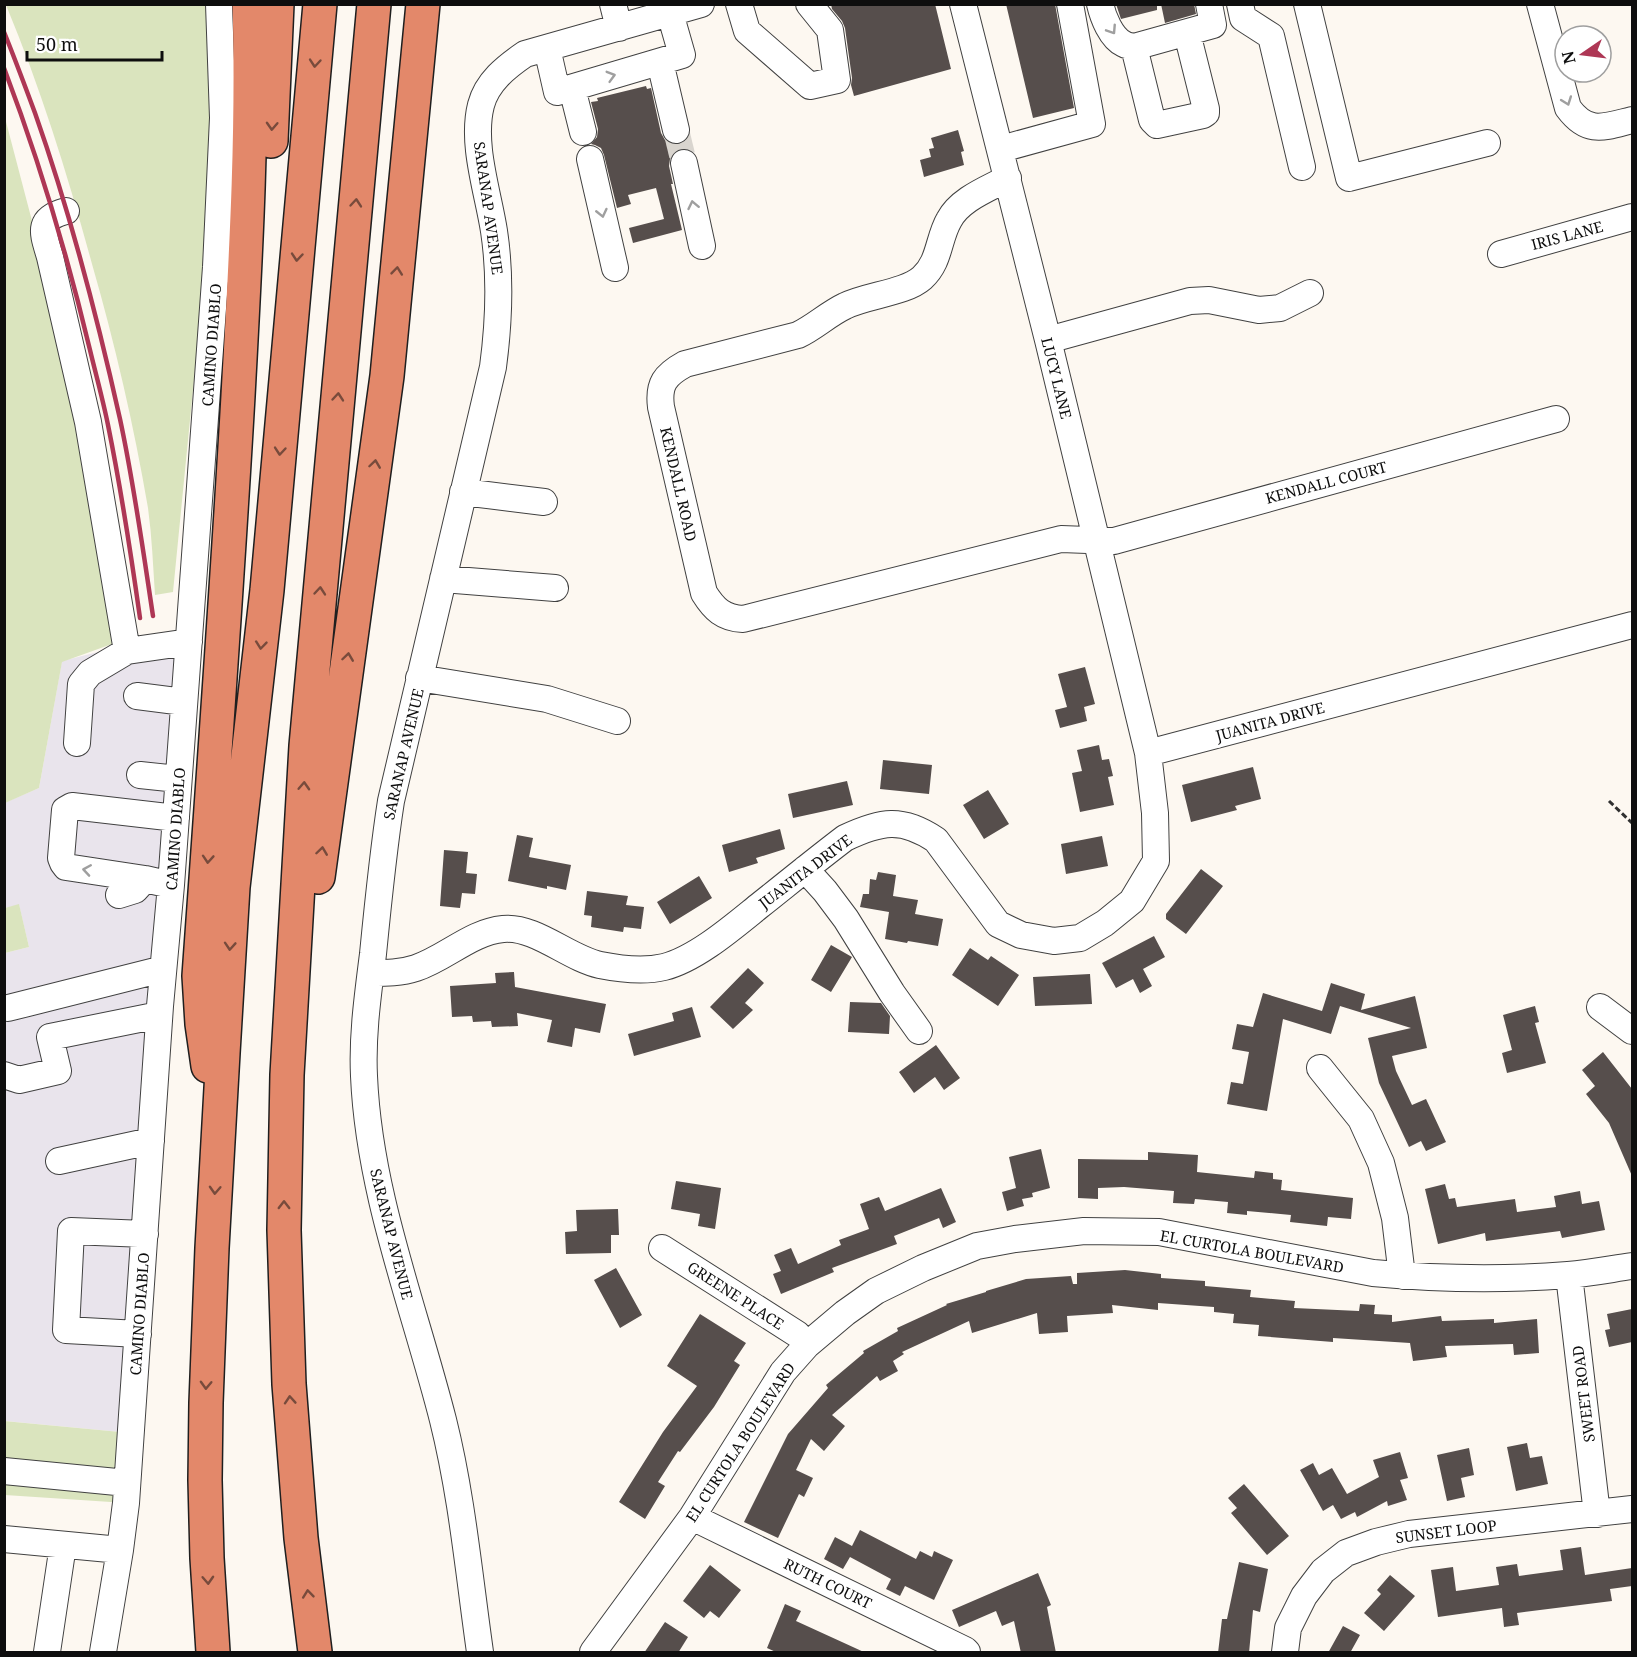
<svg xmlns="http://www.w3.org/2000/svg" width="1637" height="1657" viewBox="0 0 1637 1657" font-family="'Noto Serif',serif">
<rect width="100%" height="100%" fill="#fdf8f1"/>
<path fill="#e9e4ec" d="M190 629 131 1433 5 1421V953L29 947 19 905 5 908 4 803 39 788 62 661Z"/>
<path fill="#dae4be" d="M6 5H206L212 120 205 268 173 592 155 595C153 566 152 537 148 508 134 426 115 344 92 264 68 176 41 89 6 5Z
M4 114 59 324 111 620 112 644 62 662 39 788 5 803Z
M19 904 29 947 5 953V908Z
M4 1421 131 1433 126 1503 5 1495Z"/>
<path fill="#564e4c" d="M831 4H935L951 69 854 96 851 85 852 78 845 28 842 21 832 9Z
M1006 4H1055L1074 108 1033 118Z
M1116 4H1157V10L1121 19Z
M1161 4H1194L1196 14 1165 23Z
M646 86 647 89 651 88 661 133 665 140 671 144 679 145 687 139 690 150 680 149 674 152 670 159 669 166 673 184H671L682 230 633 243 629 228 664 219 656 188 628 195 631 204 617 208 604 155 601 148 595 145 591 144 597 137 598 129 591 102 598 101 597 98Z
M958 130 964 151 961 152 964 165 924 177 920 160 931 157 929 149 934 148 931 138Z
M1085 667 1095 704 1084 707 1087 721 1060 728 1055 710 1067 707 1058 674Z
M1099 745 1102 760 1109 759 1113 776 1108 777 1114 805 1080 812 1072 773 1082 771 1077 750Z
M883 760 932 765 929 794 880 789Z
M1253 767 1261 799 1235 806 1237 810 1191 822 1182 785Z
M847 781 853 805 793 818 788 794Z
M988 790 1009 824 984 839 963 805Z
M780 829 785 849 756 858 758 863 729 872 722 845Z
M517 835 533 838 529 857 571 865 566 890 547 886V889L508 881Z
M1102 836 1108 866 1066 874 1061 844Z
M444 850 468 852 466 873 477 874 475 894 462 893 460 908 440 906Z
M1201 869 1223 886 1186 934 1166 919V914Z
M878 872 896 875 893 896 918 900 915 914 943 919 938 946 908 941 907 943 885 939 889 912 860 907 863 894H869L870 879 876 880Z
M699 876 712 898 670 924 657 902Z
M587 891 628 896 626 905 644 907 641 929 624 927 623 932 591 927 592 916 584 915Z
M1154 936 1165 957 1143 969 1152 986 1140 993 1133 979 1116 988 1102 963Z
M831 945 852 957 831 992 811 980Z
M970 948 988 960 991 956 1019 975 998 1006 952 975Z
M748 968 764 983 745 1003 753 1010 733 1029 710 1007Z
M514 972 515 987 606 1004 600 1033 575 1028 572 1047 547 1042 552 1020 517 1013 518 1026 492 1027 491 1021 473 1022 472 1016 452 1017 450 986 496 983 495 973Z
M1090 974 1092 1004 1035 1006 1033 977Z
M1331 983 1365 994 1361 1010 1415 996 1427 1048 1392 1056 1396 1071 1412 1105 1426 1099 1446 1142 1426 1151 1421 1141 1409 1147 1379 1083 1368 1038 1411 1028 1340 1006 1331 1034 1283 1019 1267 1111 1227 1104 1231 1082 1243 1084 1249 1052 1232 1049 1237 1024 1253 1027 1263 993 1322 1011Z
M850 1002 881 1003 890 1016 889 1034 848 1032Z
M1535 1006 1539 1022 1535 1023 1546 1063 1507 1073 1502 1053 1512 1050 1503 1015Z
M692 1007 701 1037 634 1056 628 1034 674 1021 672 1013Z
M936 1045 960 1078 944 1090 935 1077 914 1093 899 1072Z
M1603 1052 1632 1089V1176L1609 1123 1586 1094 1595 1086 1582 1070Z
M1041 1149 1050 1188 1032 1193 1033 1197 1022 1199 1024 1206 1007 1211 1002 1192 1016 1188 1009 1157Z
M1148 1152 1198 1155 1197 1172 1254 1178 1255 1171 1273 1173V1179L1282 1180 1281 1190 1353 1198 1351 1219 1328 1217 1327 1226 1290 1222 1291 1215 1247 1211V1215L1227 1213 1228 1202 1195 1199 1194 1204 1173 1203 1174 1191 1124 1187 1098 1188V1199L1078 1198V1159L1148 1160Z
M676 1181 721 1188 715 1229 698 1226 700 1214 671 1209Z
M1445 1184 1449 1199 1455 1198 1457 1207 1515 1199 1517 1212 1556 1207 1554 1196 1580 1191 1582 1204 1599 1201 1605 1230 1562 1238 1560 1231 1486 1241 1485 1233 1438 1244 1425 1189Z
M941 1188 956 1222 943 1228 939 1218 894 1236 897 1244 832 1268 834 1272 781 1294 773 1274 781 1271 774 1255 791 1248 798 1264 841 1245 839 1240 869 1229 860 1204 879 1197 885 1211Z
M618 1209 619 1235H611V1253L566 1254 565 1232 577 1231 576 1210Z
M616 1268 642 1315 620 1328 594 1280Z
M1125 1270 1161 1274V1278L1205 1281V1286L1251 1290 1250 1297 1295 1301 1294 1308 1359 1311 1360 1304 1375 1305 1374 1314 1392 1315V1322L1441 1316 1442 1321 1494 1319V1323L1537 1319 1539 1353 1514 1355 1513 1344 1445 1346 1447 1357 1413 1361 1410 1343 1333 1338V1342L1258 1336 1259 1325 1233 1323 1234 1314 1214 1312V1307L1158 1303V1310L1112 1305 1113 1313 1067 1316 1068 1332 1039 1334 1037 1313 972 1333 969 1321 902 1352 904 1354 893 1361 898 1371 880 1381 877 1376 832 1415 845 1426 824 1451 811 1439 796 1470 813 1478 804 1497 799 1494 778 1538 744 1522 788 1434 828 1388 826 1385 864 1353 863 1351 898 1331 897 1328 947 1305 946 1304 986 1292V1291L1026 1279 1071 1276 1073 1284H1077V1273Z
M1632 1309V1342L1609 1347 1605 1330 1610 1329 1607 1314Z
M700 1314 746 1343 734 1361 740 1365 714 1407 680 1452 678 1451 658 1482 665 1486 645 1519 619 1502 663 1432 697 1386 667 1366Z
M1527 1443 1530 1458 1542 1456 1548 1484 1516 1491 1507 1447Z
M1469 1448 1474 1475 1461 1478 1465 1497 1447 1501 1437 1455Z
M1400 1452 1408 1478 1400 1480 1407 1500 1388 1506 1387 1501 1357 1517 1355 1512 1341 1519 1333 1505 1323 1511 1300 1470 1313 1463 1319 1475 1332 1468 1347 1494 1379 1477 1373 1460Z
M1244 1484 1289 1536 1267 1555 1231 1513 1237 1508 1228 1498Z
M860 1530 916 1559 920 1551 932 1557 934 1551 953 1560 934 1600 905 1586 900 1596 886 1589 891 1579 850 1557 843 1569 824 1559 835 1537 852 1546Z
M1581 1547 1585 1575 1632 1568V1586L1610 1589 1612 1601 1517 1613 1519 1625 1504 1627 1502 1608 1438 1617 1431 1570 1453 1567 1456 1591 1499 1585 1496 1567 1517 1564 1519 1576 1563 1570 1560 1550Z
M1239 1562 1268 1569 1260 1612 1253 1610 1249 1653H1218L1222 1619H1227Z
M710 1565 741 1590 719 1618 710 1611 704 1618 683 1601Z
M1038 1573 1051 1605 1047 1607 1056 1653H1021L1014 1621 1002 1626 996 1611 959 1627 952 1610Z
M1390 1575 1415 1596 1384 1631 1364 1613 1381 1594 1377 1590Z
M785 1604 801 1611 796 1621 866 1653H778L767 1648Z
M665 1622 688 1637 678 1653H644Z
M1343 1626 1360 1635 1350 1653H1328Z"/>
<g fill="none" stroke-linecap="round" stroke-linejoin="round">
<path stroke="#d9d5cf" stroke-width="26" stroke-dasharray="26 13" stroke-linecap="butt" d="M676 130 684 163"/>
<g stroke="#414141" stroke-width="28">
<path id="minor" d="M613 4 619 28
M739 4 747 31 810 86 837 80 830 30 809 4
M1100 4C1103 17 1111 38 1124 44 1127 46 1130 46 1134 47
M1240 4 1243 18 1271 36 1302 167
M1307 4 1349 178 1487 143
M1540 4 1568 108C1588 135 1604 127 1632 120
M1187 33 1206 109V113L1203 115 1157 125 1152 120 1134 47 1213 25 1209 4
M547 48 557 92 682 55 670 13
M660 62 676 130
M572 88 583 132
M1001 149 1092 124 1070 4
M590 159 615 268
M684 163 702 246
M1008 178C988 189 960 199 949 220 938 239 940 262 922 278 905 293 867 295 845 306 828 314 815 327 798 335L685 364C665 375 658 384 661 407L704 593C714 609 723 618 743 619L1061 539 1114 541 1556 419
M66 211C36 219 43 233 50 257L88 422 127 651
M1501 254 1632 217
M1048 340 1190 301 1209 300 1259 310 1280 308 1310 293
M463 492 544 502
M443 579 555 588
M419 678 547 699 617 721
M137 696 184 702
M77 743 81 684 90 673 127 651 189 642
M1148 753 1632 625
M140 775 178 779
M805 869 825 891 846 919 892 993 919 1031
M171 885 145 879 66 867 63 863 61 858 65 810 72 806 176 818
M119 895 135 890 145 879
M371 973C386 973 401 973 416 968 446 958 471 932 503 929 536 926 568 958 600 965 620 969 643 972 664 967 696 959 733 927 759 906 788 883 816 860 845 838 881 821 902 817 936 840L998 924 1021 935 1054 941 1080 938 1105 923 1132 901 1156 861 1155 813 1148 753 1048 340 963 4
M1600 1007 1632 1031
M8 1008 163 969
M1320 1068 1361 1119 1381 1163 1395 1218 1402 1276
M4 1075 19 1080 58 1071 50 1037 159 1015
M59 1161 151 1141
M662 1248 797 1334 807 1345
M1569 1275 1597 1514
M138 1334 66 1330 71 1231 145 1234
M4 1471 127 1483
M692 1517 965 1650 967 1652
M4 1539 120 1550
M47 1652 63 1545
M103 1652 120 1550 126 1503 160 1006 171 885 216 267 223 118 219 4
M480 1652C469 1575 462 1496 443 1420 414 1306 369 1194 364 1076 362 1035 368 994 373 954 378 903 383 852 391 801L493 367C499 322 501 277 494 231 488 192 471 144 481 105 487 82 506 67 525 54L701 4
M593 1652 692 1517 783 1372 807 1345 845 1313 876 1291 923 1268 977 1246 1015 1239 1084 1231 1159 1232 1373 1273C1438 1279 1504 1280 1568 1275 1590 1273 1611 1269 1632 1266
M1285 1652 1288 1628 1304 1596 1323 1571 1346 1553 1376 1542 1409 1534 1632 1509"/>
</g>
<g stroke="#1f1f1f" stroke-width="36">
<path id="highway" d="M271 141 277 4
M318 877 387 376 423 4
M208 1066 202 1024 199 976C213 783 227 589 238 396 245 265 253 135 249 4
M213 1652 207 1558 205 1480 206 1403 212 1248 223 1053 233 887 267 590 320 4
M315 1652 301 1538 289 1384 284 1230 287 1075 306 746 374 4"/>
</g>
<path stroke="#303030" stroke-width="3" stroke-dasharray="6 3" stroke-linecap="butt" d="M1609 801 1632 823"/>
<use href="#minor" stroke="#fff" stroke-width="26"/>
<use href="#highway" stroke="#e3886a" stroke-width="33"/>
<path stroke="#ae3755" stroke-width="4.5" d="M4 32C15 59 25 86 35 113 70 212 97 316 120 419 134 484 143 550 153 616
M4 68C39 160 67 254 90 350 96 375 103 400 108 425 121 489 131 554 140 618"/>
</g>
<defs><path id="oneway-chevron" d="M-2-3.5L2.5 0L-2 3.5" fill="none" stroke-width="1.6" stroke-linecap="round" stroke-linejoin="round" transform="scale(1.5)"/></defs>
<g stroke="#9f9f9f">
<use href="#oneway-chevron" transform="translate(1112 30) rotate(57)"/>
<use href="#oneway-chevron" transform="translate(611 76) rotate(-16)"/>
<use href="#oneway-chevron" transform="translate(1567 101) rotate(70)"/>
<use href="#oneway-chevron" transform="translate(693 205) rotate(-102)"/>
<use href="#oneway-chevron" transform="translate(602 213) rotate(77)"/>
<use href="#oneway-chevron" transform="translate(87 870) rotate(-171)"/>
</g>
<g stroke="#784b3c">
<use href="#oneway-chevron" transform="translate(315 63) rotate(95)"/>
<use href="#oneway-chevron" transform="translate(272 126) rotate(93)"/>
<use href="#oneway-chevron" transform="translate(356 203) rotate(-85)"/>
<use href="#oneway-chevron" transform="translate(297 257) rotate(95)"/>
<use href="#oneway-chevron" transform="translate(397 271) rotate(-84)"/>
<use href="#oneway-chevron" transform="translate(338 397) rotate(-85)"/>
<use href="#oneway-chevron" transform="translate(280 451) rotate(95)"/>
<use href="#oneway-chevron" transform="translate(375 464) rotate(-82)"/>
<use href="#oneway-chevron" transform="translate(320 591) rotate(-85)"/>
<use href="#oneway-chevron" transform="translate(261 645) rotate(96)"/>
<use href="#oneway-chevron" transform="translate(348 657) rotate(-82)"/>
<use href="#oneway-chevron" transform="translate(304 786) rotate(-87)"/>
<use href="#oneway-chevron" transform="translate(322 851) rotate(-82)"/>
<use href="#oneway-chevron" transform="translate(208 859) rotate(94)"/>
<use href="#oneway-chevron" transform="translate(230 946) rotate(94)"/>
<use href="#oneway-chevron" transform="translate(215 1190) rotate(93)"/>
<use href="#oneway-chevron" transform="translate(284 1205) rotate(-90)"/>
<use href="#oneway-chevron" transform="translate(206 1385) rotate(92)"/>
<use href="#oneway-chevron" transform="translate(290 1400) rotate(-94)"/>
<use href="#oneway-chevron" transform="translate(208 1580) rotate(87)"/>
<use href="#oneway-chevron" transform="translate(308 1594) rotate(-96)"/>
</g>
<g text-anchor="middle" dominant-baseline="central" stroke-width="6" stroke-linejoin="round" paint-order="stroke">
<g font-size="15" fill="#0e0e0e" stroke="#fff">
<text transform="translate(489 208) rotate(82)">SARANAP AVENUE</text>
<text transform="translate(1567 235) rotate(-15)">IRIS LANE</text>
<text transform="translate(211 345) rotate(-86)">CAMINO DIABLO</text>
<text transform="translate(1057 378) rotate(76)">LUCY LANE</text>
<text transform="translate(1326 482) rotate(-15)">KENDALL COURT</text>
<text transform="translate(679 484) rotate(77)">KENDALL ROAD</text>
<text transform="translate(1270 721) rotate(-15)">JUANITA DRIVE</text>
<text transform="translate(403 754) rotate(-77)">SARANAP AVENUE</text>
<text transform="translate(175 829) rotate(-86)">CAMINO DIABLO</text>
<text transform="translate(805 871) rotate(-37)">JUANITA DRIVE</text>
<text transform="translate(392 1234) rotate(76)">SARANAP AVENUE</text>
<text transform="translate(1252 1251) rotate(10)">EL CURTOLA BOULEVARD</text>
<text transform="translate(736 1295) rotate(33)">GREENE PLACE</text>
<text transform="translate(139 1314) rotate(-86)">CAMINO DIABLO</text>
<text transform="translate(1583 1394) rotate(-97)">SWEET ROAD</text>
<text transform="translate(740 1442) rotate(-57)">EL CURTOLA BOULEVARD</text>
<text transform="translate(1446 1531) rotate(-7)">SUNSET LOOP</text>
<text transform="translate(828 1583) rotate(26)">RUTH COURT</text>
</g>
</g>
<rect width="1637" height="1657" fill="none" stroke="#0e0e0e" stroke-width="12"/>
<g transform="translate(1583 54) rotate(256)"><circle r="28" fill="#ffffff" stroke="#9f9f9f" stroke-width="1.5"/>
<path d="M0-4.5L10 22L0 15L-10 22Z" fill="#ae3755"/>
<text y="-9" font-size="16" font-weight="bold" text-anchor="middle" fill="#0e0e0e">N</text>
</g>
<path d="M27 51v9h135v-9" fill="none" stroke="#0e0e0e" stroke-width="3"/>
<text x="36" y="51" font-size="18" fill="#0e0e0e" stroke="#ffffff" stroke-width="4.5" paint-order="stroke">50 m</text>
</svg>
